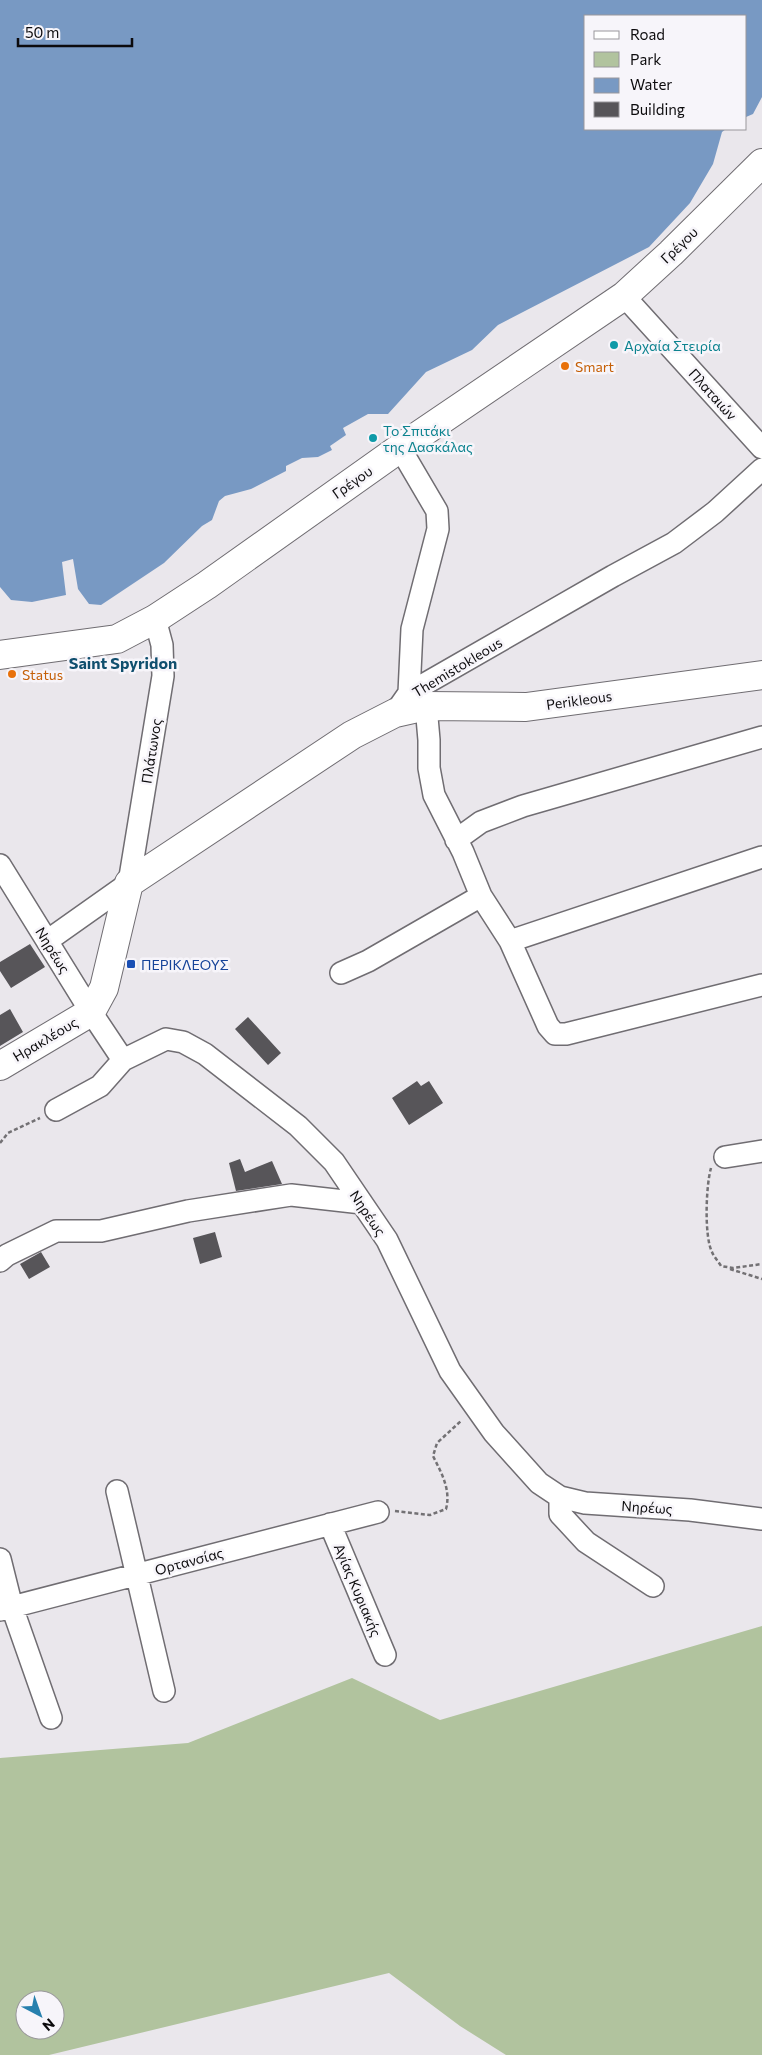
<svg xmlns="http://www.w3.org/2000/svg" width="762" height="2055" viewBox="0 0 762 2055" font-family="Commissioner,sans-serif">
<rect width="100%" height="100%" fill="#eae7ec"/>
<path fill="#b1c39e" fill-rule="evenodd" d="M762 1626V2055H506L460 2026 389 1973 49 2055H0V1758L188 1743 352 1678 440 1720ZM25 2000H55V2030H25Z"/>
<path fill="#7899c3" d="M0 0H762V97L753 114 746 117V16H586V129H726L722 132 713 164 690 203 649 247 498 325 472 350 426 372 388 414H368L343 428 346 435 330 446 332 450 318 457 302 458 286 466V471L251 489 225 496 219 501 212 520 202 526 164 563 101 605 89 604 78 589 73 559 62 562 66 595 32 602 11 600 0 587Z"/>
<path fill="#575559" d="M30 944 45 967 11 988 0 971V962Z
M10 1009 23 1032 0 1046V1015Z
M248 1017 281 1053 268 1065 235 1029Z
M417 1081 421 1086 429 1081 443 1103 409 1125 392 1098Z
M240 1159 245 1172 272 1161 282 1184 236 1191 229 1163Z
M215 1232 222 1257 200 1264 193 1238Z
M41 1252 50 1267 29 1279 20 1264Z"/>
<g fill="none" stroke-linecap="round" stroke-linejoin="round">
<g stroke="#706d72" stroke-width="24">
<path id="minor" d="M624 296 762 448
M400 448 437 511 438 529 412 629 409 693
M426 706 429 740V768L434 795 463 852 481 896 510 941 548 1026 555 1034H566L762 985
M395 713 409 693 613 576 674 543 715 512 762 469
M456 840 481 822 523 806 762 737
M0 865 91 1012 123 1060
M47 941 129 883 163 676 162 645 155 619
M510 941 762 857
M341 973 368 961 481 896
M56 1110 100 1086 123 1060 166 1039 183 1042 205 1054 298 1126 334 1162 387 1240 450 1371 494 1433 539 1483 560 1497 585 1503 690 1510 762 1519
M725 1157 762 1151
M0 1261 7 1255 56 1231H101L188 1211 291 1195 362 1203
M117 1491 164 1691
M560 1497V1514L586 1542 653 1586
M330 1524 385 1655
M0 1559 12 1607 51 1718
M0 1610 378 1512"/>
</g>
<g stroke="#706d72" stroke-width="30">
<path id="major" d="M0 655 117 639 155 619 207 585 400 448 624 296 671 253 762 163
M0 1066 91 1012 104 988 129 883 352 735 395 713 426 706 526 707 762 675"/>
</g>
<path stroke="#737174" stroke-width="2.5" stroke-dasharray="4 2.5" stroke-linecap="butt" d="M0 1143 8 1133 40 1118
M711 1168C706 1185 704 1236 712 1252 714 1257 718 1261 721 1266L733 1268 762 1264
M730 1269 762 1279
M395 1511 430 1515 446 1509C451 1490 442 1474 433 1456L437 1443 462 1420"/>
<use href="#minor" stroke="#fff" stroke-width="21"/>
<use href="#major" stroke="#fff" stroke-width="28"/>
</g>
<g fill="#0f9aa8" stroke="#f7f5fa" stroke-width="2">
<circle cx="614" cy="345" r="5"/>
<circle cx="373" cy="438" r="5"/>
</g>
<g fill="#e8710a" stroke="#f7f5fa" stroke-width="2">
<circle cx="565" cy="366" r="5"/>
<circle cx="12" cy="674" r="5"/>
</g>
<rect fill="#1a4fb4" stroke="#f7f5fa" stroke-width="2" x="126" y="959" width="10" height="10" rx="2.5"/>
<g text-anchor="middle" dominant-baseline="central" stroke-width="5" stroke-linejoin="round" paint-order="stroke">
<g font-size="14" fill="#0c0b0d" stroke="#f7f5fa">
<text transform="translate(679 245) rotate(-44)">Γρέγου</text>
<text transform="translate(713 394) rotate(48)">Πλαταιών</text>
<text transform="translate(352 482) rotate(-35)">Γρέγου</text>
<text transform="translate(457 667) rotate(-31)">Themistokleous</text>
<text transform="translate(579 700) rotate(-8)">Perikleous</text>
<text transform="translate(151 751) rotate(-81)">Πλάτωνος</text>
<text transform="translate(53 950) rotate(58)">Νηρέως</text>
<text transform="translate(45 1039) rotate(-31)">Ηρακλέους</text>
<text transform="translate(368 1213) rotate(56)">Νηρέως</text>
<text transform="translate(647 1507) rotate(4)">Νηρέως</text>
<text transform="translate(189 1561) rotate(-15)">Ορτανσίας</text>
<text transform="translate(358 1590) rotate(67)">Αγίας Κυριακής</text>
</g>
<g font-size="14" fill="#0d838f" stroke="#f7f5fa" text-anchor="start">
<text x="624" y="345">Αρχαία Στειρία</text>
<text x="383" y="430">Το Σπιτάκι<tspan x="383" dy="16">της Δασκάλας</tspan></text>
</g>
<g font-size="14" fill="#c56008" stroke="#f7f5fa" text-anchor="start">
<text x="575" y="366">Smart</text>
<text x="22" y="674">Status</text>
</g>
<g font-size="14" fill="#164399" stroke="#f7f5fa" text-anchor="start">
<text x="141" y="964">ΠΕΡΙΚΛΕΟΥΣ</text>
</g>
<g font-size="16" font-weight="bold" fill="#104f6e" stroke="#f7f5fa">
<text x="123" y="662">Saint Spyridon</text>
</g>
</g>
<rect x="584" y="15" width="162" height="115" fill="#f7f5fa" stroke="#99979b"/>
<rect x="594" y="31" width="25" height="8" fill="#ffffff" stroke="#99979b"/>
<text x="630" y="40" font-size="15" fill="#0c0b0d">Road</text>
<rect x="594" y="52" width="25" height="15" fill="#b1c39e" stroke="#99979b"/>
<text x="630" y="65" font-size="15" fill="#0c0b0d">Park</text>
<rect x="594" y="78" width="25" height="15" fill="#7899c3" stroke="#99979b"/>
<text x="630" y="90" font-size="15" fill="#0c0b0d">Water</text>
<rect x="594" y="102" width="25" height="15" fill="#575559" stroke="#99979b"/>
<text x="630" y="115" font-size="15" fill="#0c0b0d">Building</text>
<g transform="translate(40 2015) rotate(139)"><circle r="24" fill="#f7f5fa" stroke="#99979b"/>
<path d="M0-4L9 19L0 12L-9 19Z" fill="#2780ae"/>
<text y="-8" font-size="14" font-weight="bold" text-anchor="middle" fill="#0c0b0d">N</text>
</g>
<path d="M18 38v8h114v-8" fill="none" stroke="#0c0b0d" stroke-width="2.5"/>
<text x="25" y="38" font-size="15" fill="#0c0b0d" stroke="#f7f5fa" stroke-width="4" paint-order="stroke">50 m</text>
</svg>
